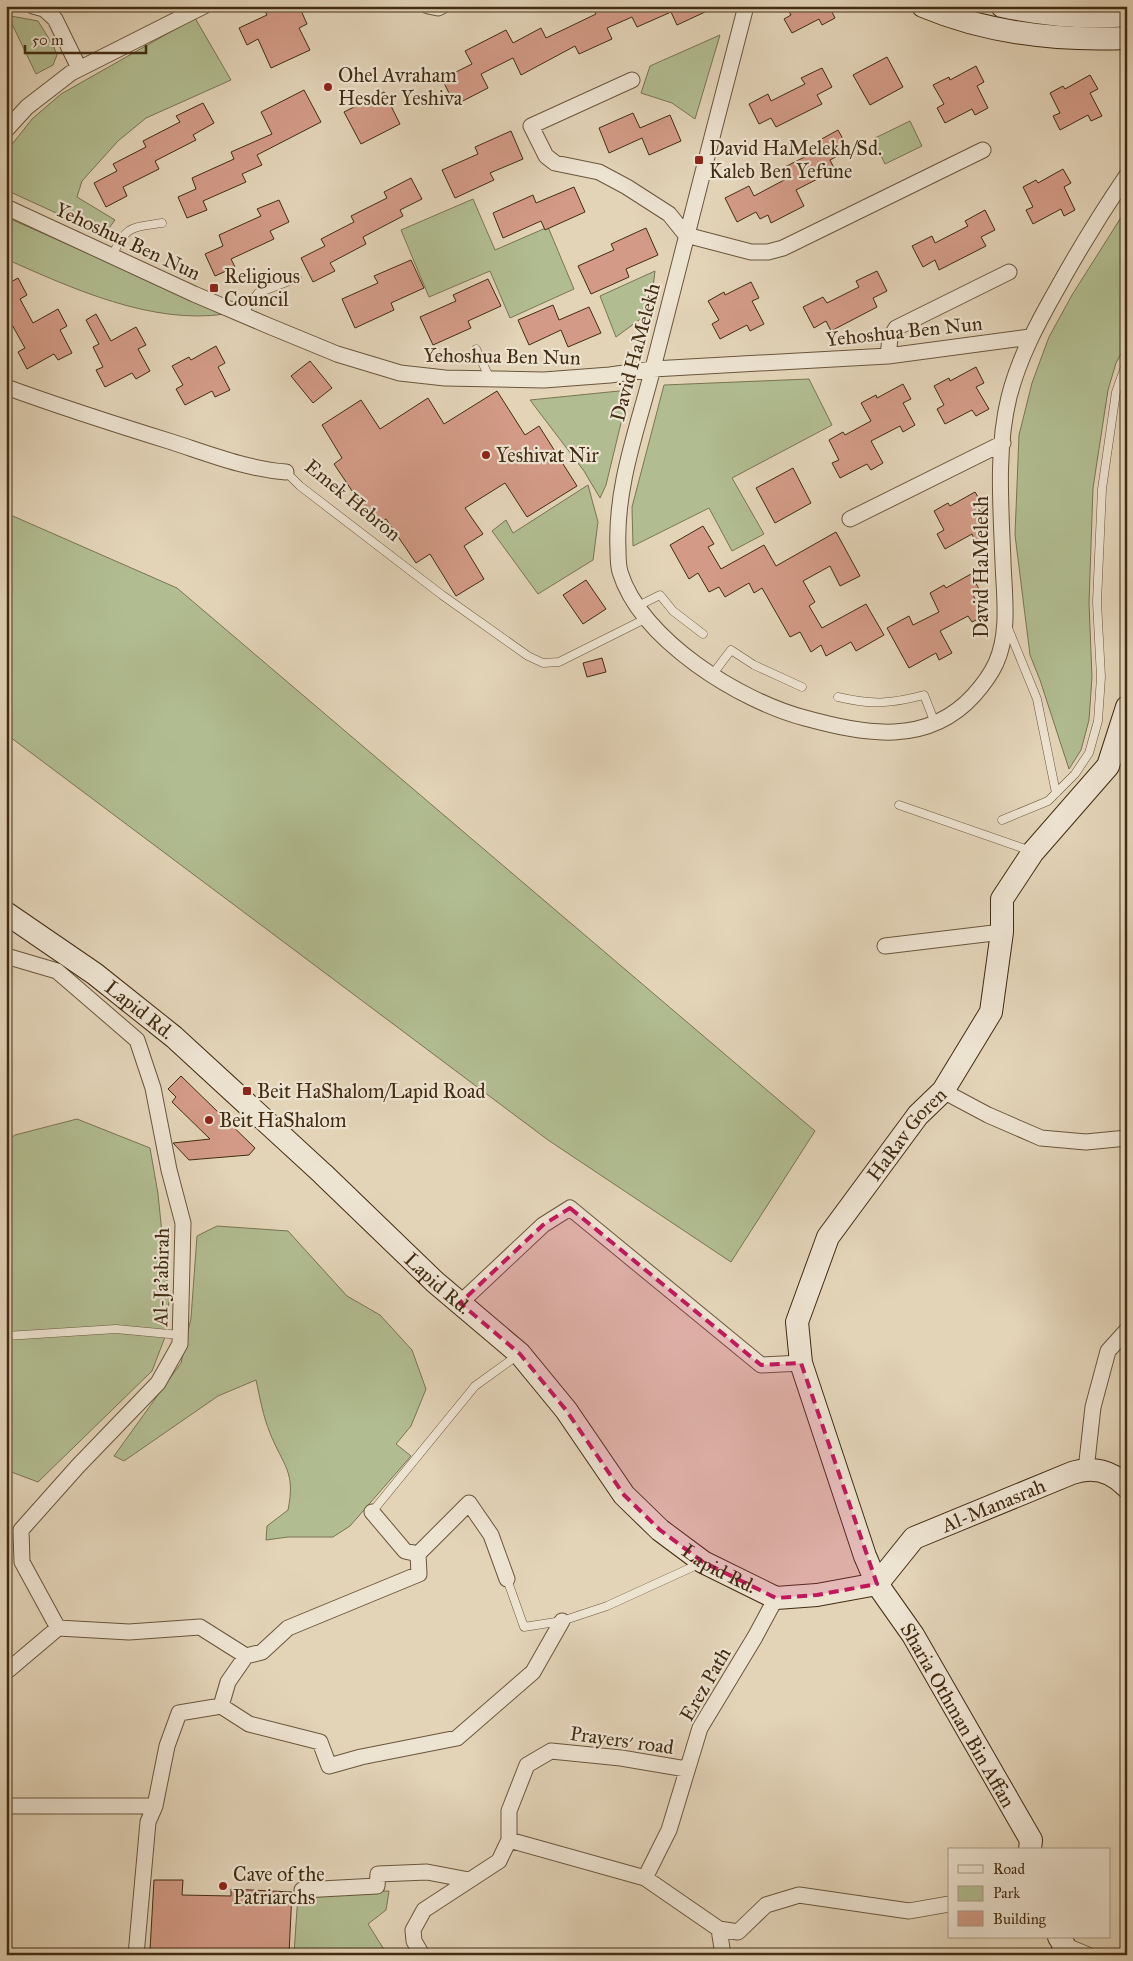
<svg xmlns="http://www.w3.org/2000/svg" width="1133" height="1961" viewBox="0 0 1133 1961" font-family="'IM FELL Great Primer',serif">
<rect width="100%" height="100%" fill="#e3d4b8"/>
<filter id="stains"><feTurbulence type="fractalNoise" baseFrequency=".004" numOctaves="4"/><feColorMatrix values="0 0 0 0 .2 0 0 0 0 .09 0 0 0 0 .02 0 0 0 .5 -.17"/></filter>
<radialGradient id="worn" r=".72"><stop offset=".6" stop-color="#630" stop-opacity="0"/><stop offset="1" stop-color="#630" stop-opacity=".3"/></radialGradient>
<path fill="#b1bd91" stroke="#7a7452" d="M11 16 38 21 53 45 57 55 53 65 36 74 12 24Z
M195 18 231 80 146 118 118 141 82 181 77 197 115 220 104 235 6 190V152L32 119 61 94Z
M720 35 695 119 672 103 641 93 650 66Z
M910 121 922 146 885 164 873 139Z
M473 199 495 250 548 227 574 289 510 318 490 271 429 297 401 230Z
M1127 208V343L1116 363 1108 390 1093 488 1089 603 1092 677 1089 720 1081 750 1069 769 1040 680 1030 655 1015 535 1019 435 1032 383 1049 337 1072 295Z
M6 217 225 314C152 325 71 288 6 259Z
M655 271 650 312 616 337 600 296Z
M809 379 832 425 732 478 764 534 732 551 709 508 633 546 632 507 664 385Z
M629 390 606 485 600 498 584 471 530 400Z
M588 485 598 522 593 560 538 594 492 531 506 520 513 533Z
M6 513 177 588 815 1131 731 1262 548 1140 6 734Z
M77 1119 150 1148 158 1194 169 1301 165 1337 152 1371 38 1482 6 1470V1141L15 1135Z
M217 1226 288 1231 347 1296 380 1315 412 1350 426 1389 411 1426 396 1444 411 1456 350 1526 333 1537H288L266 1540 267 1526 288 1510C296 1471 283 1466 270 1433 263 1416 260 1398 256 1380L218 1396 124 1461 114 1456 181 1363 191 1318 197 1236Z
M389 1891 386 1910 368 1924 385 1951 375 1955 294 1954 298 1894Z"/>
<path fill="#d39b87" stroke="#422c12" d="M275 6H299L307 24 299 28 310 50 271 68 258 39 247 45 239 28 267 15 265 11Z
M592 6H718L677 25 671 12 637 27 632 17 607 28 612 39 579 54 575 46 521 75 513 58 481 74 488 88 455 105 442 79 472 64 465 51 506 30 513 43 541 28 546 38 596 14Z
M786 6H842L832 12 835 18 822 25 819 19 792 33 784 19 791 15Z
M887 57 903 87 870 105 853 75Z
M976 66 984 82 977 86 988 108 975 115 972 109 945 123 937 108 944 104 933 85 949 77 950 80Z
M822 68 832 87 817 95 822 104 776 127 771 118 759 124 749 104 768 94 771 101 805 84 801 78Z
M1090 75 1098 89 1090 93 1102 116 1091 121 1088 115 1060 130 1053 116 1060 113 1050 93 1063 86 1065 89Z
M304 90 321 122 257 155 262 165 242 174 246 182 203 201 207 210 187 218 178 197 196 189 192 178 234 159 231 152 272 134 261 112Z
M384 92 400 124 361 144 344 112Z
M203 103 214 123 193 135 196 140 155 161 159 169 123 187 127 196 106 207 94 183 117 171 113 164 146 147 143 141 180 122 176 116Z
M633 113 640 128 670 115 681 141 649 155 642 138 609 153 599 128Z
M838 130 849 150 830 160 835 170 796 190 804 206 771 223 768 215 760 219 756 212 737 222 725 198 749 186 754 196 786 179 781 169 822 148 818 141Z
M511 131 523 159 490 173 494 180 455 198 442 170 478 154 475 147Z
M1063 169 1071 183 1064 187 1075 210 1064 216 1061 209 1033 224 1026 210 1033 207 1023 187 1036 180 1038 183Z
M411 178 422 199 400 210 403 216 363 237 366 244 330 263 335 271 313 282 301 258 325 246 321 239 354 222 351 216 387 198 384 192Z
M574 187 585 212 545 230 541 221 503 238 493 213 533 195 536 203Z
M279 200 289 222 270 231 274 239 231 259 235 267 215 276 205 254 223 246 219 235 261 216 257 209Z
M985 210 995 230 981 237 986 246 939 270 935 260 923 267 912 246 932 236 935 243 968 226 965 221Z
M646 228 658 255 626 269 629 277 591 294 578 266 614 250 611 244Z
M411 260 424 288 391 303 394 310 355 328 342 299 378 283 374 276Z
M877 271 887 291 873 298 877 307 831 331 826 321 814 328 803 307 823 297 827 303 859 287 856 281Z
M6 273 11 282 18 278 27 295 20 299 33 323 58 309 67 326 60 330 72 353 58 360 54 354 27 369 18 352 25 348 11 323 6 326Z
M488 279 501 306 468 321 471 328 433 345 420 317 456 301 453 295Z
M751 282 759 298 752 301 764 324 750 331 747 325 720 339 712 324 719 320 708 301 724 292 725 295Z
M553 305 559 320 589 307 601 333 568 347 561 330 529 345 518 320Z
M96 314 111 341 136 327 146 345 138 349 150 371 136 379 132 373 105 387 96 370 103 367 93 347 99 344 86 320Z
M216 346 225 363 218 367 230 390 215 397 212 391 185 405 176 389 183 385 172 366 189 357 191 360Z
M310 361 332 388 313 403 291 376Z
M976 367 984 383 976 387 989 409 976 416 972 410 945 424 937 409 944 405 934 386 949 378 950 381Z
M903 384 911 399 903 403 915 425 903 432 900 426 871 441 883 463 871 470 867 464 840 478 832 463 839 460 829 440 843 432 845 435 871 421 861 403 876 395 877 398Z
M497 391 525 435 539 426 577 486 527 517 505 483 465 508 483 534 464 546 484 579 456 596 430 554 416 563 386 519 375 525 334 464 342 458 322 425 361 400 380 429 428 398 444 424Z
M793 468 811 503 775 523 756 488Z
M975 492 984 507 976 511 988 534 975 541 972 534 945 549 937 534 944 530 934 511 948 503 950 506Z
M703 526 714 544 708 547 721 569 764 545 776 566 836 532 860 576 840 586 830 566 803 581 815 602 809 606 822 628 866 604 884 635 856 651 851 642 826 656 821 645 811 652 800 632 790 637 762 588 754 593 749 583 725 597 719 587 709 592 698 573 689 579 670 545Z
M971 574 979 589 972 593 984 616 972 622 968 616 940 631 952 653 939 660 936 653 909 668 887 628 909 616 913 625 939 612 930 593 944 585 946 588Z
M586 580 606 609 583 624 563 595Z
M602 658 606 672 587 677 583 663Z
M181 1076 255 1148 249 1155 189 1160 173 1143 210 1139 172 1102 176 1097 168 1089Z
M154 1880H183L182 1895 231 1896V1889L292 1892 289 1954 150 1950Z"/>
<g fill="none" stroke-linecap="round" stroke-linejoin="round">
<g stroke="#6a563c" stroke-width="9">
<path id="lane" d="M112 256C127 225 130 228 162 223
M242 315 258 293 297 278
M476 349 490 379
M286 472 300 486 442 595 528 656 543 663 559 662 645 619
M636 607 660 595 673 611 703 634
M1008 628 1037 699 1056 793
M712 675 731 650 754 665 802 687
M838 697C872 705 890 704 924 695L935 723
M899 805 1031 851
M1002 820 1048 801 1075 774 1089 753 1098 721 1101 677 1097 602 1102 489 1116 392 1127 361
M6 1336 116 1329 180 1335
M372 1512 475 1386 518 1355
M507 1579 524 1627 562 1621 607 1606 699 1564"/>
</g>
<g stroke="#6a563c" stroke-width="17">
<path id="street" d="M33 6 44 9 55 19 79 68
M428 6 438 8 442 6
M746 6C715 125 684 245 654 364 639 425 615 485 618 549 618 557 618 565 620 572 641 640 740 701 805 718 864 734 927 747 974 695 982 686 991 674 996 663 1010 632 1004 594 1003 562 1001 508 996 450 1009 397 1019 358 1037 324 1057 289 1078 251 1102 212 1127 175
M632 80 531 126 546 156 555 163 599 172 627 187 669 214 686 235 751 252H768L783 248 983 150
M6 130 27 107 71 73 204 6
M6 207 194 294 269 326 337 354 400 373 445 378 544 380 610 375 653 369 888 356 1030 337
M888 356 890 338 896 328 1009 272
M6 387C61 407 117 425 172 442 209 454 247 469 286 472
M850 519 1003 443
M885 946 1002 932
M6 956 57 971 137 1040 153 1088 169 1170 183 1223 180 1344 158 1383 78 1466 21 1530
M943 1091 988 1115 1041 1138 1086 1142 1127 1138
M460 1303 543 1225 570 1208 761 1365 801 1363
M1086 1470 1093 1407 1108 1351 1127 1330
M372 1512 405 1551 418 1554
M58 1628 129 1632 200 1627 246 1656 262 1652 288 1628 419 1574 418 1554 469 1503 491 1535 507 1579
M6 1672 58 1628 22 1562 21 1530
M221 1706 249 1724 320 1742 329 1766 361 1757 457 1738 533 1672 562 1621
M6 1806H155
M509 1840 645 1878 719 1929 738 1932 766 1905 799 1895 909 1911 949 1904
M645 1878 669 1830 700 1728 755 1637 776 1598
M302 1890 377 1886 378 1874 427 1872 469 1880
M719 1929 723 1955
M1064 1945 1088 1955
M136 1955 148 1822 155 1806 167 1746 179 1713 221 1706 228 1682 246 1656
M422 1955 414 1941 413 1930 424 1910 499 1861 509 1840V1811L527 1765 551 1751 621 1758 686 1769"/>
</g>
<g stroke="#422c12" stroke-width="24">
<g id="secondary">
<path d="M923 6C987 33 1058 41 1127 38"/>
<path d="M1002 6C1044 15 1085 19 1127 15"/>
<path id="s1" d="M6 913 95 974 174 1037 323 1174 435 1282 520 1354 566 1410 624 1495 660 1530 703 1562 776 1598 817 1595 877 1584"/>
<path id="s2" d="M877 1584 914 1538 1072 1473C1092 1466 1112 1471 1127 1487"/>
<path id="s3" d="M1030 1850 1031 1840 913 1635 877 1584 865 1556 801 1363 797 1322 828 1237 918 1115 943 1091 991 1012 1002 932V899L1033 852 1108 766 1127 707"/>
<path d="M1059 1937 1064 1945 1062 1955"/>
</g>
</g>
<use href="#lane" stroke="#ede3d1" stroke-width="8"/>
<use href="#street" stroke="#ede3d1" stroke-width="15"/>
<use href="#secondary" stroke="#ede3d1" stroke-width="22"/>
</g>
<path fill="#c2185b" fill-opacity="0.2" stroke="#c2185b" stroke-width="4" stroke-dasharray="10 6" stroke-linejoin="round" d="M570 1208 761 1365 801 1363 877 1584 817 1595 776 1598 703 1562 660 1530 624 1495 566 1410 520 1354 460 1303 543 1225Z"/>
<g fill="#8f2418" stroke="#ede3d1" stroke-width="2">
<circle cx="328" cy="87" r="5"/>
<rect x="694" y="155" width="10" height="10" rx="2.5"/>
<rect x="209" y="283" width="10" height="10" rx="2.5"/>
<circle cx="486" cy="455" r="5"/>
<rect x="242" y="1086" width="10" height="10" rx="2.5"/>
<circle cx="209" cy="1120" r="5"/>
<circle cx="223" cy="1886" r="5"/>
</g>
<g text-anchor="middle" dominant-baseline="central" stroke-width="4.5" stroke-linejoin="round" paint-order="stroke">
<g font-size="20" fill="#422c12" stroke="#ede3d1" text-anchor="start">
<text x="338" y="75">Ohel Avraham<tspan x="338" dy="23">Hesder Yeshiva</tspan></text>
<text x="709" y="148">David HaMelekh/Sd.<tspan x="709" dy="23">Kaleb Ben Yefune</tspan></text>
<text x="224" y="276">Religious<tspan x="224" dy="23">Council</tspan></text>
<text x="496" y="455">Yeshivat Nir</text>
<text x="257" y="1091">Beit HaShalom/Lapid Road</text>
<text x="219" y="1120">Beit HaShalom</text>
<text x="233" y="1874">Cave of the<tspan x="233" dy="23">Patriarchs</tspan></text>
</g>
<g font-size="20" fill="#422c12" stroke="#ede3d1">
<text transform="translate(128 241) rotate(25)">Yehoshua Ben Nun</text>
<text transform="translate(904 331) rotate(-6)">Yehoshua Ben Nun</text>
<text transform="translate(635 352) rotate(-75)">David HaMelekh</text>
<text transform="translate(502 356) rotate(1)">Yehoshua Ben Nun</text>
<text transform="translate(353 500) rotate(39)">Emek Hebron</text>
<text transform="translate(981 567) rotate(-90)">David HaMelekh</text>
<text stroke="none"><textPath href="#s1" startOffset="165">Lapid Rd.</textPath></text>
<text stroke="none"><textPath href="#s3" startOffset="804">HaRav Goren</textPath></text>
<text transform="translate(161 1277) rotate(-89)">Al-Ja'abirah</text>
<text stroke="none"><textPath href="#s1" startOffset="570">Lapid Rd.</textPath></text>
<text stroke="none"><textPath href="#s2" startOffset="145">Al-Manasrah</textPath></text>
<text stroke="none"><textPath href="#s1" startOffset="975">Lapid Rd.</textPath></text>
<text transform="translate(705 1684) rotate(-60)">Erez Path</text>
<text transform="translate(958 1715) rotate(60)">Sharia Othman Bin Affan</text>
<text transform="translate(622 1740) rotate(8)">Prayers׳ road</text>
</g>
</g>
<rect width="1133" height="1961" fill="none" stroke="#e3d4b8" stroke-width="25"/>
<rect x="8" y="8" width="1118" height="1946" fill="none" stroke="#422c12" stroke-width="2.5"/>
<rect x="12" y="12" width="1108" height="1936" fill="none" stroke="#422c12"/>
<rect x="948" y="1848" width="162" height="90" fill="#ede3d1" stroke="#a99a85"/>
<rect x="958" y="1865" width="25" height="8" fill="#ede3d1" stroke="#a99a85"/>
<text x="993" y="1874" font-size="15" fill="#422c12">Road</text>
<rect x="958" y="1886" width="25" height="15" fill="#b1bd91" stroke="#a99a85"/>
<text x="993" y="1898" font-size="15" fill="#422c12">Park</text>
<rect x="958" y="1911" width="25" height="15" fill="#d39b87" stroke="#a99a85"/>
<text x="993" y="1924" font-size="15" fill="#422c12">Building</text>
<path d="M25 45v8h121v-8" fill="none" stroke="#422c12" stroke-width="2.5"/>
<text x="32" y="45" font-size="15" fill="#422c12" stroke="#ede3d1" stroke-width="4" paint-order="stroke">50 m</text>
<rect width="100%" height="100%" filter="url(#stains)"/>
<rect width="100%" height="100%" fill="url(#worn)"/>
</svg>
